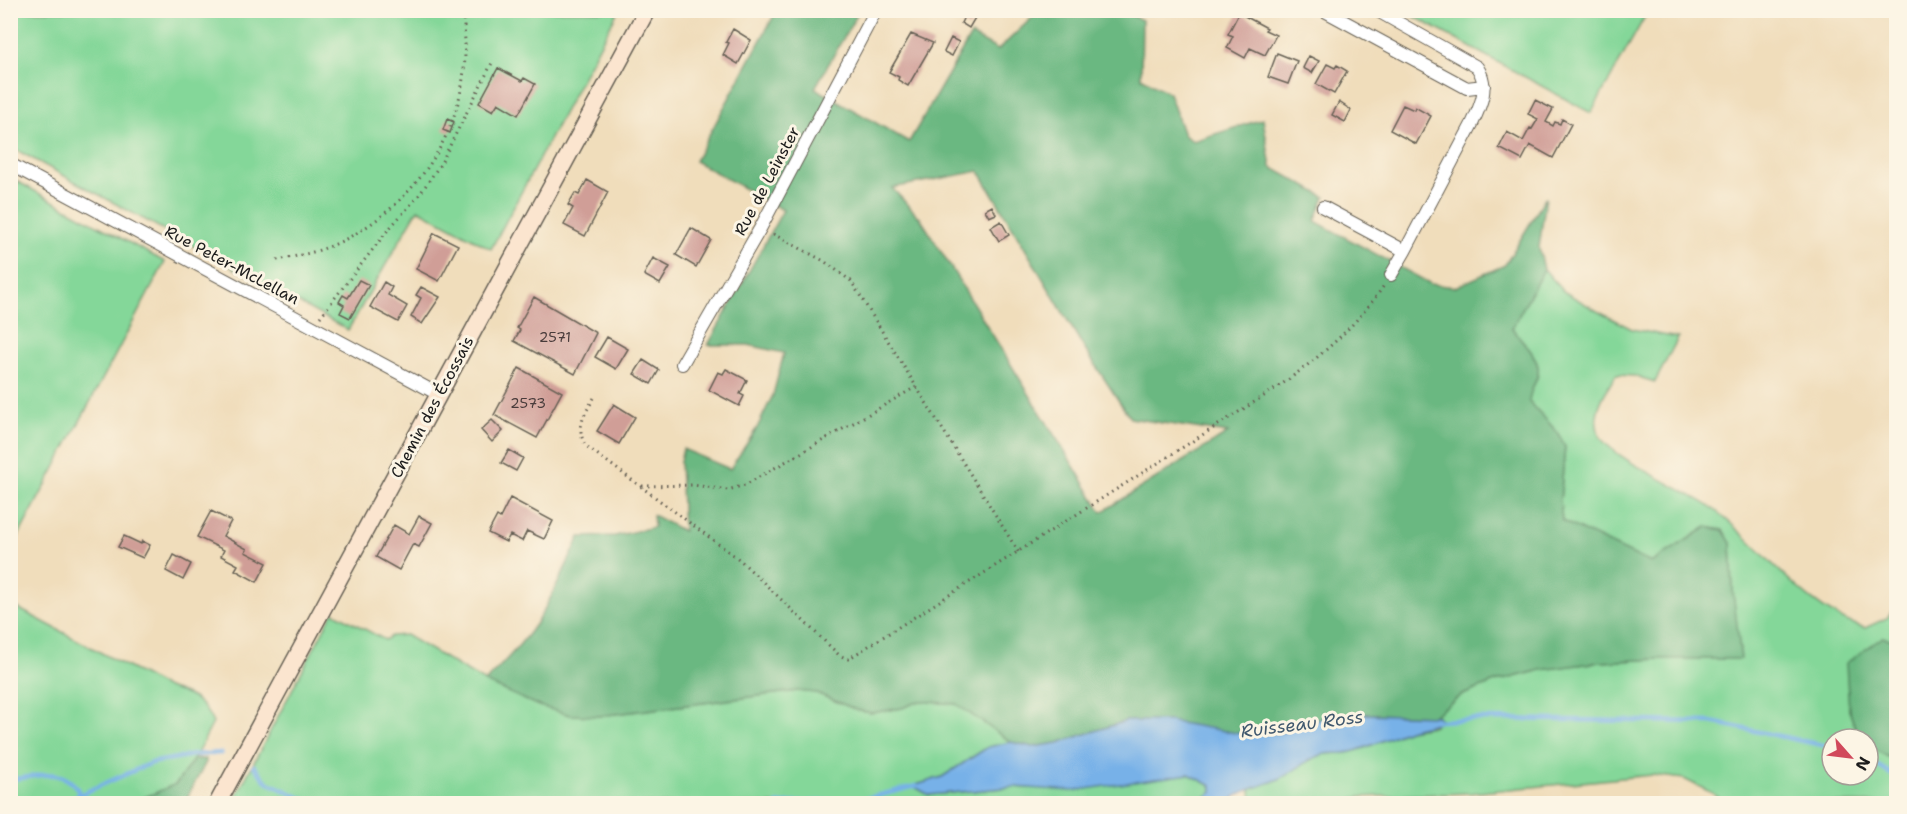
<svg xmlns="http://www.w3.org/2000/svg" width="1907" height="814" viewBox="0 0 1907 814" font-family="'Shantell Sans',sans-serif">
<rect width="100%" height="100%" fill="#fcf5e5"/>
<filter id="ink" filterUnits="userSpaceOnUse"><feTurbulence type="fractalNoise" baseFrequency=".0167" numOctaves="2"/><feDisplacementMap in="SourceGraphic" scale="12" xChannelSelector="R" yChannelSelector="G"/><feConvolveMatrix kernelMatrix="1 2 1 2 8 2 1 2 1" color-interpolation-filters="sRGB"/></filter>
<filter id="wash" filterUnits="userSpaceOnUse"><feTurbulence type="fractalNoise" baseFrequency=".008" numOctaves="4" result="noise"/><feDisplacementMap in="SourceGraphic" scale="24" xChannelSelector="R" yChannelSelector="G"/><feGaussianBlur stdDeviation="1.35" result="paint"/><feColorMatrix in="noise" values="0 0 0 0 0 0 0 0 0 0 0 0 0 0 0 0 0 1.4 0 .05"/><feComposite in="paint" operator="in"/></filter>
<g filter="url(#wash)">
<rect width="100%" height="100%" fill="#f0ddbb"/>
<path fill="#84d799" stroke="#507a5a" stroke-width="1.5" d="M10 11H618L491 249 418 209 348 330 11 147Z
M1404 11 1648 10V11L1591 113Z
M11 178 165 262 11 550Z
M1544 269 1563 291 1599 312 1632 329 1678 338 1655 382 1635 376 1616 375C1605 392 1591 413 1599 434 1608 458 1692 492 1716 511 1765 549 1804 610 1865 628L1887 618 1896 606V641L1882 637 1849 710 1859 739H1832V775H1868V746L1896 761V803H1726L1712 793 1684 779 1652 775 1471 793 1359 797 1332 804 1253 803 1250 788 1282 777 1303 763 1323 754 1344 753 1358 750 1409 730 1432 726 1442 721 1437 716H1433L1460 696 1495 682 1541 670 1600 662 1659 659 1733 591 1731 543 1707 527 1651 563 1562 521 1560 501 1565 447 1558 433 1528 401C1530 390 1536 383 1538 374 1541 358 1521 340 1512 328Z
M10 604 167 688C191 695 202 699 213 723L194 759 176 784 132 803H11Z
M333 612 385 640 391 636 406 635 485 682 539 706 599 716 798 691 816 693 857 710 871 713 902 708 920 701 956 704 1011 742 988 747 942 777 913 786 929 795 1014 787 1031 788 1132 781 1189 774 1212 786V792L1197 804H232Z"/>
<path fill="#6bb881" stroke="#446a4e" stroke-width="1.5" fill-rule="evenodd" d="M777 10 859 11 815 88 909 142 971 35 998 50 1036 14 1053 17 1057 11 1120 10 1142 20 1141 77 1169 93 1184 135 1193 141 1263 119 1271 167 1325 197 1315 221 1431 284 1455 287 1505 265 1546 197 1539 248 1544 269 1512 328C1521 340 1541 358 1538 374 1536 383 1530 390 1529 401L1558 433 1565 447 1560 501 1562 521 1651 563 1707 527 1723 530 1731 543 1733 591 1741 659H1659L1600 662 1541 670 1495 682 1460 696 1433 716 1366 714 1320 719 1283 732 1247 735 1213 729 1126 721 1058 743 1033 747 1011 742 956 704 920 701 902 708 871 713 857 710 816 693 797 691 599 716 570 715 539 706 485 682C505 661 525 641 540 617 555 591 567 564 580 537L615 536 654 527 653 515 683 531 680 461 683 449 730 469 757 428 773 395 784 353 748 345H708L783 210 695 161ZM979 171 1084 348 1130 418 1228 433 1102 512 921 219 892 188Z
M1883 637 1896 641V761L1868 746V739H1859L1849 710 1846 663Z
M194 759H206V762L184 803H132L176 784Z"/>
<path fill="#77b1e8" stroke="#4a6682" stroke-width="1.5" d="M1366 714 1437 716 1442 721C1430 726 1418 726 1406 731 1386 738 1366 750 1345 753 1337 754 1329 752 1322 755 1306 759 1296 771 1281 778 1262 787 1243 788 1227 803H1197L1212 792V786L1189 774 1072 791 1014 787 929 795 913 786 942 777 988 747 1011 742 1033 747 1058 743 1126 721H1169L1247 735 1283 732 1320 719Z"/>
<g fill="none" stroke-linecap="round" stroke-linejoin="round">
<path stroke="#77b1e8" stroke-width="4.5" d="M1437 721 1481 719 1711 722 1832 747
M1868 760 1896 777
M254 766 267 782 314 804
M10 779C32 779 53 767 71 782 79 788 80 794 78 804
M67 804 79 795 151 763 193 755 221 753
M777 804 864 799 916 786"/>
</g>
<g id="blocks">
<path fill="#d09e97" d="M967 11 976 16 969 28 961 23Z
M1239 13 1267 28 1265 30 1276 35 1265 55 1250 48 1245 58 1227 48 1233 36 1228 34Z
M733 29 751 40 738 64 723 55 729 43 726 42Z
M911 34 933 43 908 86 898 80 899 77 889 72Z
M951 38 959 42 952 56 944 52Z
M1277 53 1297 61 1288 84 1268 77Z
M1309 56 1319 61 1312 73 1303 68Z
M1327 64 1335 68 1337 65 1347 71 1334 94 1316 84Z
M498 68 522 81 524 78 535 84 518 115 498 103 493 111 479 103Z
M1535 100 1553 109 1546 122 1553 126 1555 122 1560 124 1562 119 1571 124 1553 158 1530 145 1522 160 1499 148 1507 132 1523 141 1530 128 1532 129 1538 119 1528 114Z
M1339 102 1351 110 1345 122 1332 115Z
M1403 105 1414 110 1415 107 1431 116 1416 144 1390 130Z
M447 119 454 122 450 133 443 130Z
M587 180 608 192 585 236 564 225 573 208 568 205 575 193 579 195Z
M992 206 996 214 989 217 985 210Z
M1001 221 1009 235 999 241 991 227Z
M691 228 711 240 696 267 676 255Z
M434 233 458 245 439 281 416 269Z
M653 258 670 267 660 284 644 275Z
M359 280 369 285 350 318 340 313 344 305 339 302 343 295 348 298Z
M384 282 392 287 388 295 407 306 398 322 370 307Z
M421 287 440 297 422 324 411 317 421 298 416 295Z
M534 297 596 333 575 374 514 341 520 330 517 328Z
M607 337 628 349 616 369 595 357Z
M643 360 659 370 651 384 634 374Z
M519 368 562 392 537 438 494 415Z
M726 369 747 380 740 394 744 396 739 406 709 390 718 372 723 374Z
M614 404 635 417 619 444 597 431Z
M492 420 503 431 492 442 481 430Z
M509 450 523 458 516 471 501 463Z
M510 498 553 521 544 539 527 531 522 541 510 535 506 542 488 533 497 516 500 518Z
M211 511 231 521 223 536 247 549 245 552 267 563 257 582 235 570 238 565 221 556 224 550 197 537Z
M419 516 432 523 419 547 413 544 399 570 376 557 394 525 409 534Z
M124 536 141 544 142 541 150 545 143 558 118 547Z
M174 555 191 564 183 580 166 571Z"/>
</g>
</g>
<g filter="url(#ink)">
<use href="#blocks" fill-opacity="0" stroke="#666054" stroke-width="1.5"/>
<g fill="none" stroke-linecap="round" stroke-linejoin="round">
<g stroke="#666054" stroke-width="14">
<path id="street" d="M1323 10 1467 88 1484 86
M1376 10 1477 67C1490 86 1481 105 1472 124L1405 251 1391 275
M10 164 438 394
M1323 207 1405 251
M682 364 761 227 876 10"/>
</g>
<g stroke="#666054" stroke-width="19">
<path id="secondary" d="M217 804 647 10"/>
</g>
<path stroke="#666054" stroke-width="3" stroke-dasharray="1.5 4.5" stroke-linecap="butt" d="M773 234 824 261 851 281 1019 553
M277 260C299 256 322 251 342 241 408 208 457 144 464 70 466 50 465 30 462 10
M320 317 388 230 420 194 441 163 492 63
M594 398C584 415 575 428 586 446L740 560 839 655 848 659 1275 389C1318 359 1355 328 1385 284
M642 486 693 485 728 490 745 485 916 387"/>
<use href="#street" stroke="#fff" stroke-width="12"/>
<use href="#secondary" stroke="#fbe5cf" stroke-width="16"/>
</g>
</g>
<g text-anchor="middle" dominant-baseline="central" stroke-width="6" stroke-linejoin="round" paint-order="stroke">
<g font-size="14" fill="#493c3b">
<text x="555" y="337">2571</text>
<text x="528" y="403">2573</text>
</g>
<g font-size="16" fill="#1c1c1c" stroke="#fcf5e5">
<text transform="translate(767 181) rotate(-62)">Rue de Leinster</text>
<text transform="translate(232 265) rotate(28)">Rue Peter-McLellan</text>
<text transform="translate(432 407) rotate(-62)">Chemin des Écossais</text>
</g>
<g font-size="18" font-style="italic" fill="#40586e" stroke="#fcf5e5">
<text transform="translate(1302 724) rotate(-7)">Ruisseau Ross</text>
</g>
</g>
<rect width="1907" height="814" fill="none" stroke="#fcf5e5" stroke-width="36"/>
<g transform="translate(1850 757) rotate(118)"><circle r="28" fill="#fcf5e5" stroke="#a29e95" stroke-width="1.5"/>
<path d="M0-4.5L10 22L0 15L-10 22Z" fill="#d1495b"/>
<text y="-9" font-size="16" font-weight="bold" text-anchor="middle" fill="#1c1c1c">N</text>
</g>
</svg>
